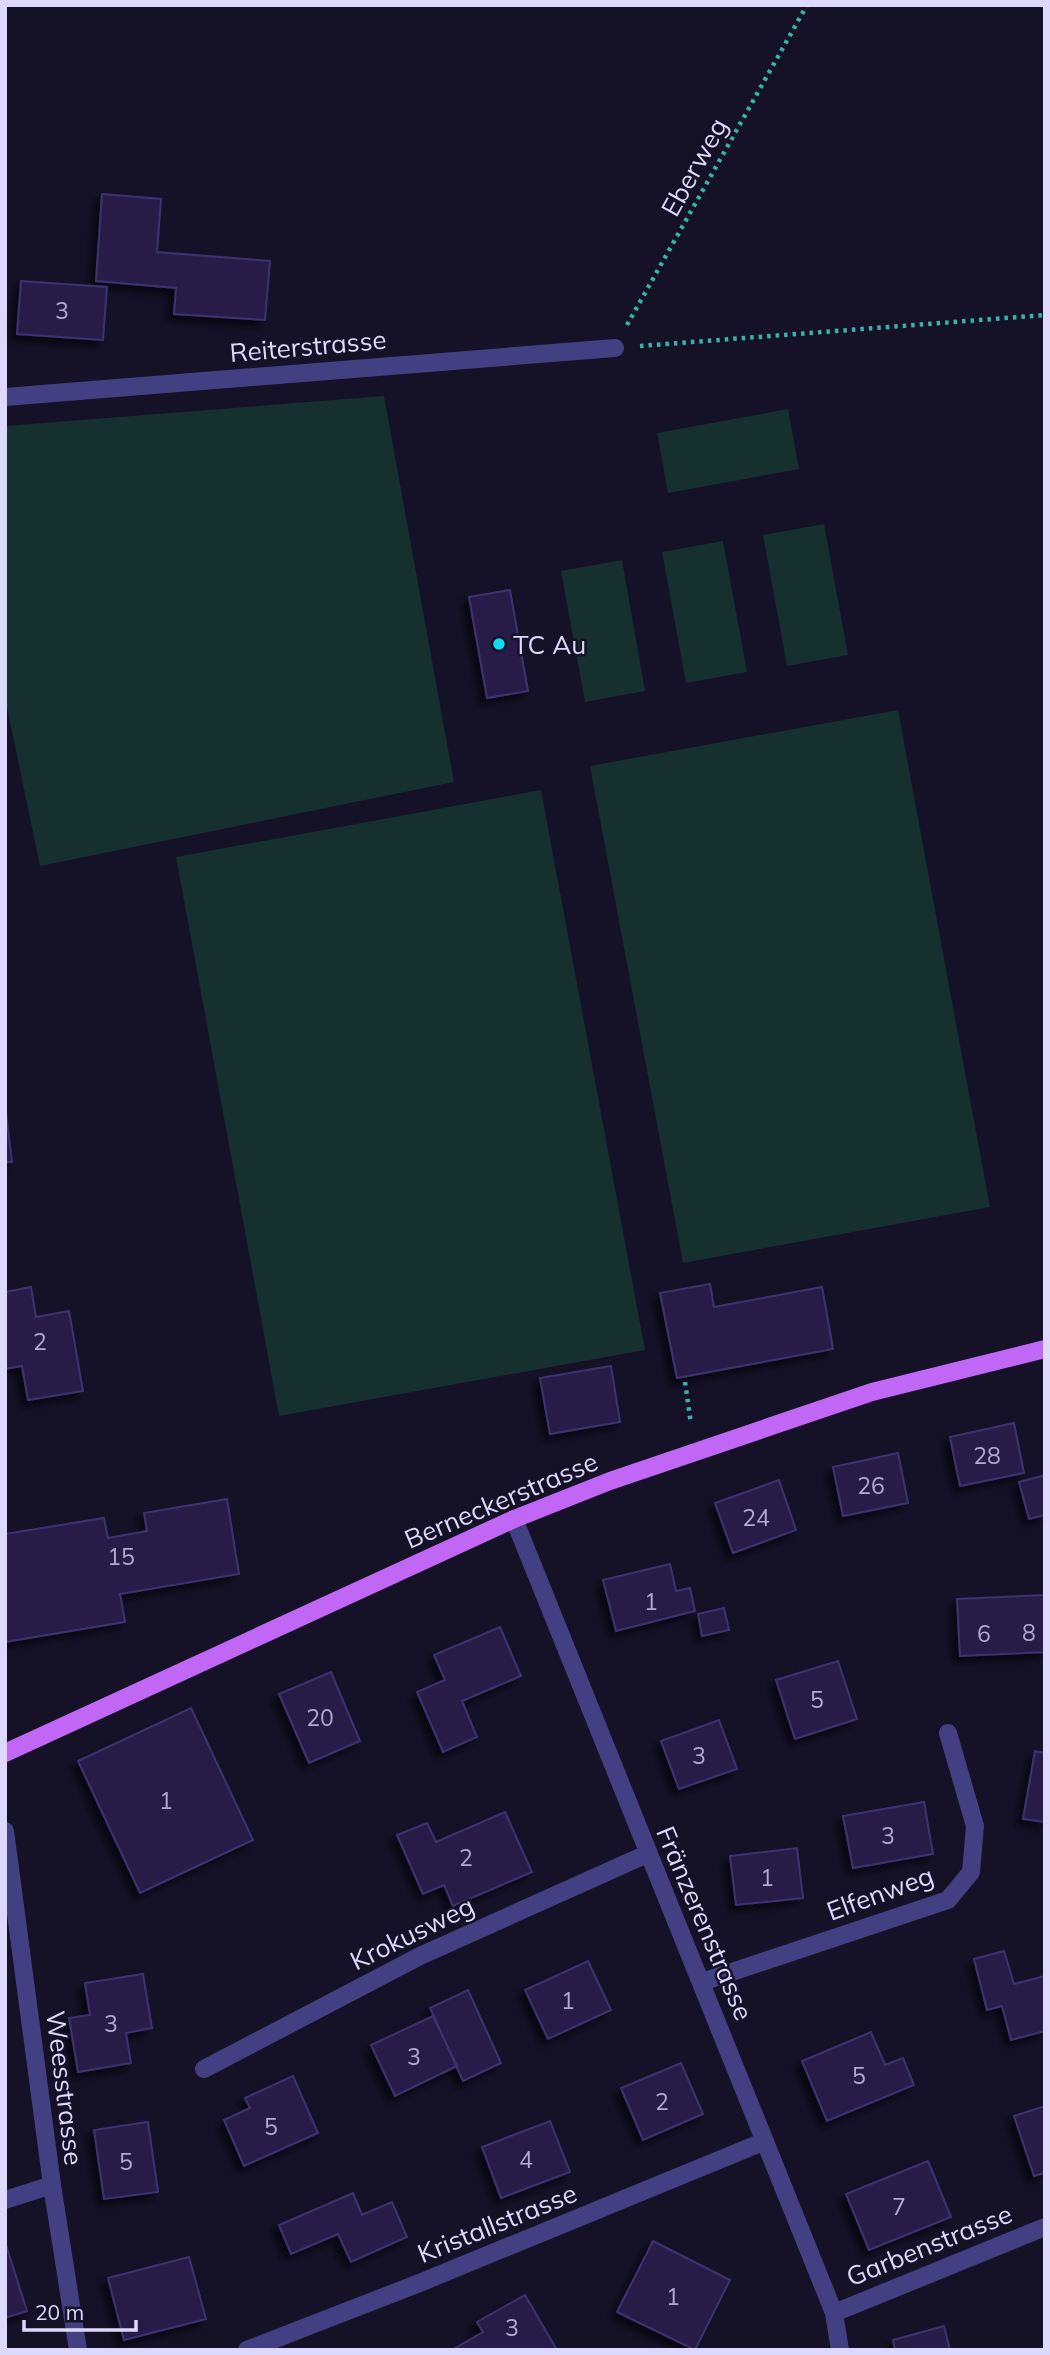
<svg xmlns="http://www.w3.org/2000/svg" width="1050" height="2355" viewBox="0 0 1050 2355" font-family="Mulish,sans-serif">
<defs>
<filter id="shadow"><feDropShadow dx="-6" dy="6" stdDeviation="3.5" flood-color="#0009"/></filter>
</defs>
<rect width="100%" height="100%" fill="#151127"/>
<path fill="#15302f" d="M384 396 454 782 40 866 5 698V426Z
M788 409 799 469 668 493 657 433Z
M824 524 848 655 787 666 763 535Z
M723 541 747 672 686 683 662 552Z
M622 560 645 691 585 702 561 571Z
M898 710 990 1207 683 1263 590 766Z
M541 790 645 1350 279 1416 176 857Z"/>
<path fill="#261f46" stroke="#3e3271" stroke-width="2" filter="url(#shadow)" d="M102 194 161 199 157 252 270 261 265 320 174 314 176 288 96 281Z
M21 281 107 287 103 340 17 334Z
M510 590 528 691 487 698 469 597Z
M5 1105 12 1162H5Z
M710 1284 714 1307 822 1287 833 1349 677 1378 660 1293Z
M31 1287 36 1317 69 1311 83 1391 28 1400 22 1366 5 1369V1292Z
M611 1366 620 1422 550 1434 540 1378Z
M1014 1423 1024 1473 960 1486 950 1437Z
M898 1453 908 1503 843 1516 833 1467Z
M1045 1475V1515L1029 1519 1019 1482Z
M779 1480 796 1530 733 1553 715 1503Z
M227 1499 239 1574 120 1594 125 1622 5 1642V1534L104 1518 108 1538 147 1531 144 1513Z
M670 1564 676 1591 690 1588 695 1611 616 1631 603 1580Z
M1045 1595V1652L960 1656 957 1599Z
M724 1608 729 1630 702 1636 698 1614Z
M500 1627 521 1676 462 1701 477 1737 443 1752 417 1692 445 1680 434 1655Z
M838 1661 857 1719 795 1739 776 1680Z
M331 1672 360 1741 309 1763 279 1694Z
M191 1708 253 1840 140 1893 78 1761Z
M719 1720 737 1769 679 1789 661 1741Z
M1035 1751 1045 1753V1822L1023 1819Z
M924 1802 933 1854 853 1868 843 1816Z
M505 1812 532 1872 453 1906 444 1885 423 1894 397 1835 427 1823 436 1842Z
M797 1848 803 1898 736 1905 730 1856Z
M1004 1951 1014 1984 1045 1976V2031L1011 2040 1002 2006 987 2010 974 1959Z
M588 1961 611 2010 548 2039 525 1990Z
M143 1974 152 2028 126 2033 131 2063 78 2072 69 2018 90 2015 85 1983Z
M468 1990 501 2063 463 2081 430 2008Z
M433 2016 457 2066 395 2096 371 2045Z
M871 2032 885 2065 903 2058 914 2085 827 2121 802 2061Z
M681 2063 703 2114 643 2140 621 2088Z
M293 2076 318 2133 244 2166 224 2120 250 2108 245 2098Z
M1045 2106V2173L1034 2176 1014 2116Z
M550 2121 570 2172 501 2198 482 2147Z
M148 2122 158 2192 104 2199 94 2130Z
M928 2161 951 2217 869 2250 846 2194Z
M353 2193 362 2215 392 2202 407 2237 351 2262 338 2234 291 2254 279 2225Z
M653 2241 730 2280 695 2350 617 2312Z
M5 2242 27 2311 5 2318Z
M189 2257 206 2319 124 2340 108 2278Z
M525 2295 557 2350H452L483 2332 477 2322Z
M944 2326 950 2350H895L893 2340Z"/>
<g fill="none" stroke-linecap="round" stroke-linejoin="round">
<path stroke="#38b2aa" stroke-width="4.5" stroke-dasharray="3.5 5" stroke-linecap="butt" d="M627 325 807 5
M640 346 1045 315
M685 1382 691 1424"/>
<path stroke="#424082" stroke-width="18" d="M5 397 615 348
M514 1519C620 1784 728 2048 834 2313L840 2350
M5 1831 52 2185 78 2350
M702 1982 948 1900 971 1872 975 1826 948 1733
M204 2069 420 1956 647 1854
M5 2200 52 2185
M834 2313 1045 2227
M247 2350 422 2282 765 2141"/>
<path stroke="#c068f5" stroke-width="18" d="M5 1753 514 1519 610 1481 872 1392 1045 1349"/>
</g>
<circle fill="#13daef" stroke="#151127" stroke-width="2.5" cx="499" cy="644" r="7"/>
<g text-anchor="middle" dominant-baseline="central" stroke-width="5" stroke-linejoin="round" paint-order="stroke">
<g font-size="23" fill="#afaacf">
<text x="62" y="310">3</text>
<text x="40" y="1341">2</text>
<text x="987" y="1455">28</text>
<text x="871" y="1485">26</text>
<text x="756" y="1517">24</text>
<text x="121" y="1556">15</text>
<text x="651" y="1601">1</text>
<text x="1029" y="1632">8</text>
<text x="984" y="1633">6</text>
<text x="817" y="1699">5</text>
<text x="320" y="1717">20</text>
<text x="699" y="1755">3</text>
<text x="166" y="1800">1</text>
<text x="888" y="1835">3</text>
<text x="466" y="1857">2</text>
<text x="767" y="1877">1</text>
<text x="568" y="2000">1</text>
<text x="111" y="2023">3</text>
<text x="414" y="2056">3</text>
<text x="859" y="2075">5</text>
<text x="662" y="2101">2</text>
<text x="271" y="2126">5</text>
<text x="526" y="2159">4</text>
<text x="126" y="2161">5</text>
<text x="899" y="2206">7</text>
<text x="673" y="2296">1</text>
<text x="512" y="2327">3</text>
</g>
<g font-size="26" fill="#ddd9fd" stroke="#151127">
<text transform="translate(694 167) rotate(-61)">Eberweg</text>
<text transform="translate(308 346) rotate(-5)">Reiterstrasse</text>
<text transform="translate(501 1500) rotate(-23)">Berneckerstrasse</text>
<text transform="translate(880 1893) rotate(-20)">Elfenweg</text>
<text transform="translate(705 1923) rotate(67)">Fränzerenstrasse</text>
<text transform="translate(412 1933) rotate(-26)">Krokusweg</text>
<text transform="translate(65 2088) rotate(83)">Weesstrasse</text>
<text transform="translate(497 2223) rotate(-22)">Kristallstrasse</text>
<text transform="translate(929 2245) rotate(-22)">Garbenstrasse</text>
</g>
<g font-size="26" fill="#ddd9fd" stroke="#151127" text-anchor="start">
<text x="513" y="644">TC Au</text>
</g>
</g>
<rect width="1050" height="2355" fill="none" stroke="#ddd9fd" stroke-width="14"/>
<path d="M24 2320v10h112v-10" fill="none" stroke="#ddd9fd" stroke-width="3.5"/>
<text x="35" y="2320" font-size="21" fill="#ddd9fd" stroke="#151127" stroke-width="5" paint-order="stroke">20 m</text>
</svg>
